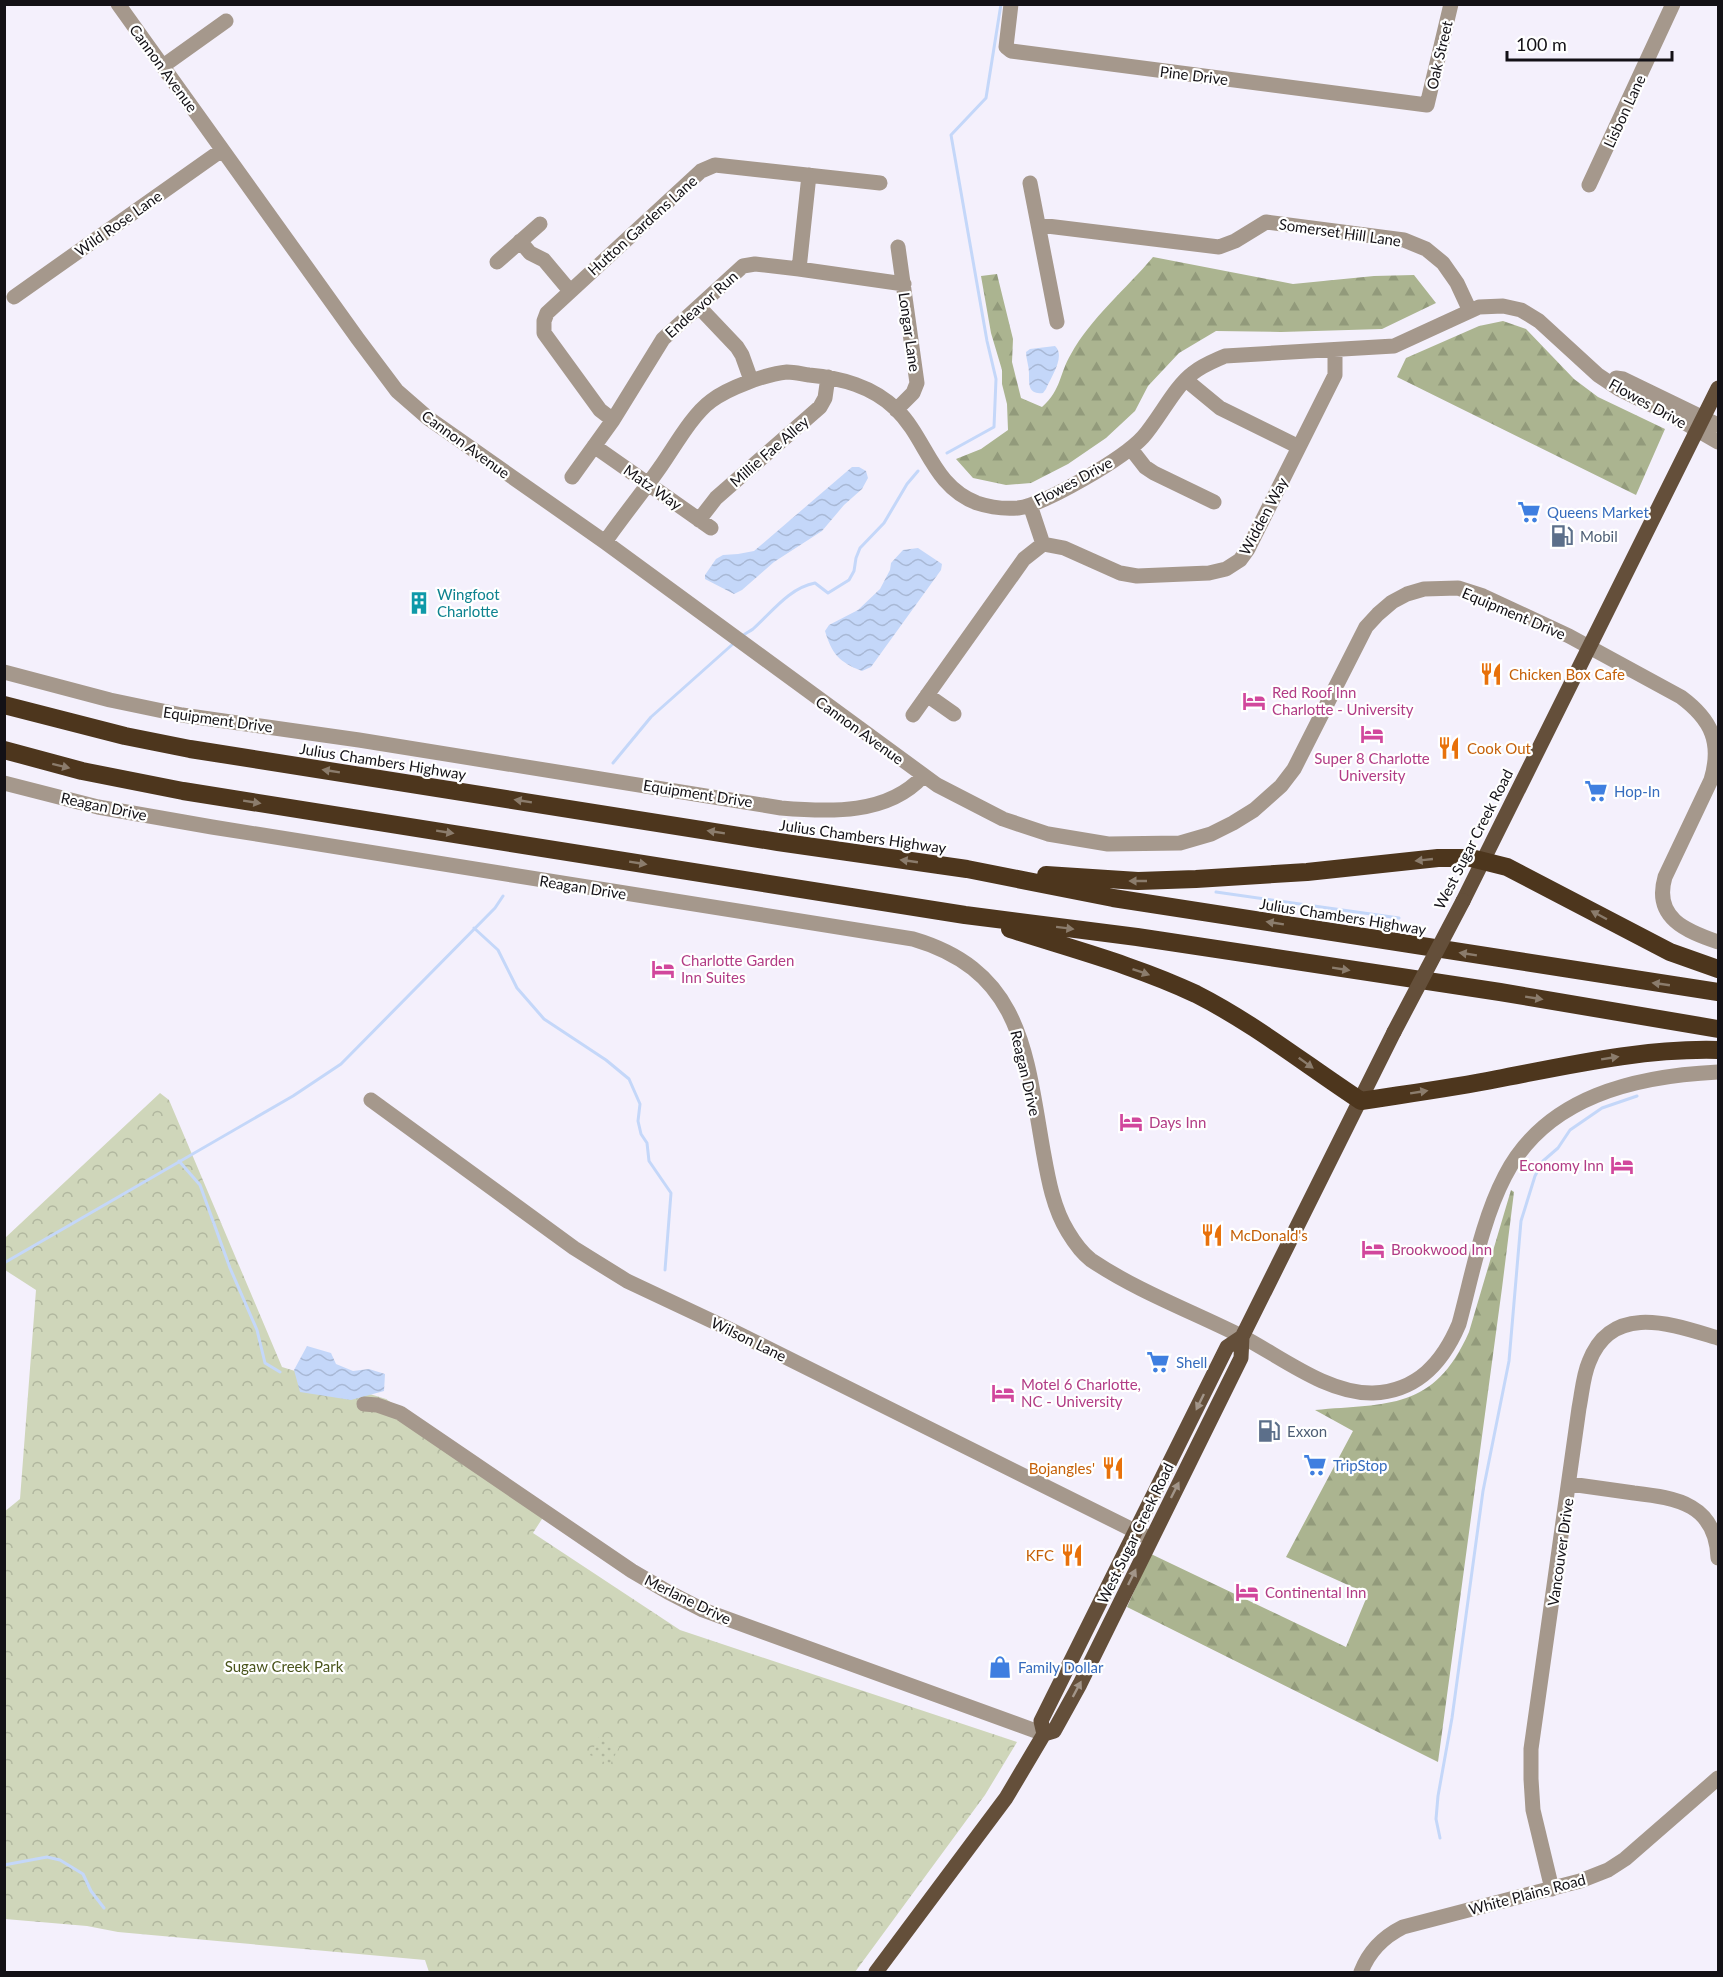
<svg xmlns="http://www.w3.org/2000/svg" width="1723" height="1977" viewBox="0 0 1723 1977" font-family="Lato,sans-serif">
<defs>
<pattern id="forest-firs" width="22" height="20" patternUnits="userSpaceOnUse" patternTransform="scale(1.5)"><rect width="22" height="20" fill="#abb490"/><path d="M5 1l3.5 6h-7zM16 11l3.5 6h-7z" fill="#929a7b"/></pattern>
<pattern id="park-crowns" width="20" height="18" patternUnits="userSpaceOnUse" patternTransform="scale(1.5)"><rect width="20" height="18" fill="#cfd6ba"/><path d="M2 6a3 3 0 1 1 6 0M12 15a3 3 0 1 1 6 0" fill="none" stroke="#b1b79f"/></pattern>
<pattern id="garden-dots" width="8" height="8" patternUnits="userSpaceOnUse" patternTransform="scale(1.5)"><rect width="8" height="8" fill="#cfd6ba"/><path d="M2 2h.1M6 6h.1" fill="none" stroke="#b1b79f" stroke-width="1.8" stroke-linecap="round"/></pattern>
<pattern id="water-waves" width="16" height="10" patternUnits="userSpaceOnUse" patternTransform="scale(1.5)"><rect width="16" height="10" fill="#c4d7f9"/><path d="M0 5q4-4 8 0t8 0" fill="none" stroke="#a8b8d5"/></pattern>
</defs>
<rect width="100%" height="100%" fill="#f4f0fc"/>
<path fill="url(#forest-firs)" d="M1153 257 1293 284 1374 276 1414 275 1436 303 1382 329 1281 332 1216 331 1179 353 1148 386 1135 411 1106 438 1068 464 1031 483 1006 485 973 478 956 459 981 449 1008 430 1007 404 1002 384V370L991 333 981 276 997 274 1013 339 1012 362 1021 398 1042 407C1062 389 1059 374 1071 354 1090 319 1127 288 1153 257Z
M1503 321 1526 329 1574 379 1598 397 1665 429 1636 495 1397 377 1406 358 1479 326Z
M1511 1190 1514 1192 1502 1288 1438 1762 1127 1607 1151 1554 1346 1647 1368 1594 1286 1557 1353 1431 1315 1410C1388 1403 1434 1411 1469 1332Z"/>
<path fill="url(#park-crowns)" d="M160 1093 169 1100 282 1367 386 1399 549 1508 533 1533 680 1630 1017 1742 985 1795 855 1972H429L425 1960 118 1932 87 1926 5 1919 4 1512 20 1499 36 1290 5 1270V1238Z"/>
<path fill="url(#garden-dots)" d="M599 1737 619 1747 610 1765 590 1755Z"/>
<path fill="url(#water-waves)" d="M1055 346C1066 356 1051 377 1046 389L1043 393C1028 395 1029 384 1029 373 1029 366 1026 359 1026 352L1030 349Z
M852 467H859L866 471 868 478 862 489 844 505 822 531 774 562 742 590 734 594 705 579V575L716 559 723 555 738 554 754 551Z
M918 548 942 564 941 570 871 667 862 671C839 662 832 654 825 631L829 625 858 610 880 589 890 570 891 563 903 550Z
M307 1346 331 1353 336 1364 353 1371 369 1369 385 1374 384 1391 351 1400 300 1392 294 1370Z"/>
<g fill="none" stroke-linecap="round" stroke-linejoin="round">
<path stroke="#c4d7f9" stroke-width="3" d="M947 453 994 427 996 379 987 341 951 135 986 98 1001 4
M741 637C745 633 749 632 753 629 772 612 789 588 815 583L828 593 849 580 854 571 856 558 860 548 884 523 907 484 918 471
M613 763 651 717 734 643
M1216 892 1399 918
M474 928 498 950 517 988 544 1019 606 1060 629 1079 640 1104 638 1121 641 1134 647 1143 649 1161 671 1193 665 1270
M179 1161 200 1185 230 1268 257 1330 265 1363 280 1372
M4 1263 293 1096 341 1064 495 908 503 896
M1440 1838 1436 1819 1438 1796 1452 1718 1483 1491 1509 1361 1521 1221 1535 1176 1543 1161 1558 1148 1570 1130 1602 1108 1637 1096
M4 1865 47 1857 60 1860 83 1874 91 1891 104 1908"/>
<path stroke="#a5988c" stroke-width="15" d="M118 4 358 339 397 391 428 418 605 542 937 785 1003 819 1048 834 1108 844 1180 843 1211 834 1233 823 1254 810 1281 786 1294 769 1366 627 1378 614 1392 602 1407 594 1424 589 1458 588 1483 596 1569 636 1681 697C1712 720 1722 743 1711 780L1665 877C1653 918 1686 931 1718 942
M1011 4 1006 47 1011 51 1427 105 1451 4
M163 66 226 21
M1030 183 1057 322
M1589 185 1673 4
M1039 225 1219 247 1235 241 1266 222 1404 240 1426 249 1443 263 1457 283 1470 311
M520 241 530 253 544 260 570 291
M497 262 540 224
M799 269 809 175
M14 297 222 150
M699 307 737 347 742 355 751 380
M1616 378 1623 379 1718 425
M1186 380 1220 408 1299 447
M896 410 913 393 917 383 898 247
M613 420 600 410 544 333V321L547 313 701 171 715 165 880 183
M594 446 711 528
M1131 449 1145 467 1154 473 1214 502
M572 477 613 420 663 339 743 266 755 264 799 269 904 284
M1030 505 1043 544
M699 520 716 498 820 407 825 398 828 377
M605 542C623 516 643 492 661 466 675 446 692 415 711 401 728 388 766 374 787 372 794 372 802 374 809 375 841 378 872 386 896 409 927 439 932 486 977 503 989 507 1005 509 1018 508 1046 504 1124 458 1143 437 1159 419 1175 386 1193 373 1203 365 1214 361 1225 356L1394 346 1479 307 1503 306 1521 310 1539 321 1598 375 1619 389 1666 412 1718 442
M4 672 110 700 182 715 359 740 781 808C829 812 888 815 923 776
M927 695 954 714
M913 715 1024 559 1043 544 1064 548 1120 573 1137 576 1209 573 1226 569 1240 560 1248 549 1335 375V350
M4 783 98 807 212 827 913 939C1022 971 1026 1053 1043 1150 1048 1178 1053 1208 1068 1232 1074 1242 1082 1253 1091 1260 1137 1291 1191 1311 1241 1336 1280 1356 1327 1394 1373 1393 1418 1391 1443 1362 1459 1324 1472 1276 1482 1220 1505 1176 1546 1096 1636 1076 1718 1072
M371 1100 574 1248 627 1281 729 1329 1151 1539
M364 1404 377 1405 400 1413 632 1571 668 1592 703 1610 1044 1734
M1570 1484C1591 1487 1612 1490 1634 1493 1677 1498 1716 1504 1718 1558
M1552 1889 1533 1810 1531 1779V1749L1579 1408C1582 1393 1583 1376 1589 1362 1612 1301 1674 1325 1718 1338
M1361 1972C1369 1951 1383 1937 1403 1927L1580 1881 1608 1870 1625 1859 1718 1778"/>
<path stroke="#644f3a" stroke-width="15" d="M1463 901 1718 388
M1044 1734 1054 1731 1080 1684 1241 1358 1242 1337 1394 1032
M876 1972 1006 1798 1044 1734 1041 1721 1227 1347 1242 1337"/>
<path stroke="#4d361d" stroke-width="18" d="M4 705 125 736 190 749 778 842 967 869 1113 898 1718 992
M4 750 82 771 183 791 965 915 1137 937 1500 992 1718 1029
M1046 875 1138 881 1196 879 1307 872 1438 858H1471L1507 867 1670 952 1718 969
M1010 929C1072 949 1137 966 1196 994 1255 1024 1306 1065 1361 1101 1406 1094 1452 1088 1497 1079 1570 1065 1643 1048 1718 1050"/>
<path stroke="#644f3a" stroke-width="15" d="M1394 1032 1463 901"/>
</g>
<defs><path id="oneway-solid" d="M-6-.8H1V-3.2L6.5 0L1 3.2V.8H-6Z" transform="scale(1.5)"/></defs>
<g fill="#8b7c6c">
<use href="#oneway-solid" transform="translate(61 766) rotate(14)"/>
<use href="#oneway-solid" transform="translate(331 771) rotate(-171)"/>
<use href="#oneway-solid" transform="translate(523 801) rotate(-171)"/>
<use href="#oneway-solid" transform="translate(252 802) rotate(9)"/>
<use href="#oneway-solid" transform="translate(445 832) rotate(9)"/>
<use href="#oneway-solid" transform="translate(716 832) rotate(-171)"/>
<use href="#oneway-solid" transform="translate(1424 860) rotate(174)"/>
<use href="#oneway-solid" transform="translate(909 861) rotate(-172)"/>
<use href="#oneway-solid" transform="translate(638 863) rotate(9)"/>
<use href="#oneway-solid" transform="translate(1138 881) rotate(-180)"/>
<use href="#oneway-solid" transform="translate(1599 915) rotate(-152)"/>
<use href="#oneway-solid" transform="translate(1275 923) rotate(-171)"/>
<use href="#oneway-solid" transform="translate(1065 928) rotate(7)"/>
<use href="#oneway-solid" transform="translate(1468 954) rotate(-171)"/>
<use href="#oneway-solid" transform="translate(1341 969) rotate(9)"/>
<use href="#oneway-solid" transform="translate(1141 972) rotate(19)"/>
<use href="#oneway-solid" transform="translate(1661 984) rotate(-172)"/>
<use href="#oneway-solid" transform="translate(1534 998) rotate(9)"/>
<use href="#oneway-solid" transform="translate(1610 1058) rotate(-9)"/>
<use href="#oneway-solid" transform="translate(1306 1063) rotate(36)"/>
<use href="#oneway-solid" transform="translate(1419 1092) rotate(-9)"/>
</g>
<g fill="#a29589">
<use href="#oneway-solid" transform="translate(1200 1402) rotate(116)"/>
<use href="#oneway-solid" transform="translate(1175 1490) rotate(-63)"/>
<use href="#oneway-solid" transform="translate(1132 1577) rotate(-64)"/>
<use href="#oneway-solid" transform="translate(1077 1689) rotate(-62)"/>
</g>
<defs>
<g id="supermarket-bare" transform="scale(1.8)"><path d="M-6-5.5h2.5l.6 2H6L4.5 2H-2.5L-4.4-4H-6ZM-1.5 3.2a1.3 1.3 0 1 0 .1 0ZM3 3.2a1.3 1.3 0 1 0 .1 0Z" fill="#3f7fe0" stroke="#fff" stroke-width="2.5" paint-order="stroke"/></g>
<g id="fuel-bare" transform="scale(1.8)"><path d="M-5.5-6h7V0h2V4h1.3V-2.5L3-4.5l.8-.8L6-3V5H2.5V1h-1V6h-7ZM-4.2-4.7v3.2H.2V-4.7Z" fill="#5c6f8a" stroke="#fff" stroke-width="2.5" paint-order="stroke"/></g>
<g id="building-bare" transform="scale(1.8)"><path d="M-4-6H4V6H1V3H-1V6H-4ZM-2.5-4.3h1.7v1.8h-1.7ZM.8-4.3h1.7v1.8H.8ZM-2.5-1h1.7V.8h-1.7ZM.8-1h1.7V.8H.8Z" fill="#0f9aa8" stroke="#fff" stroke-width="2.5" paint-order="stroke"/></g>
<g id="restaurant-bare" transform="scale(1.8)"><path d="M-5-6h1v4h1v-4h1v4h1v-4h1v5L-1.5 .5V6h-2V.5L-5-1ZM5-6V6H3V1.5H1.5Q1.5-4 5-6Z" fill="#e8710a" stroke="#fff" stroke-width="2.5" paint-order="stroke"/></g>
<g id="hotel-bare" transform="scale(1.8)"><path d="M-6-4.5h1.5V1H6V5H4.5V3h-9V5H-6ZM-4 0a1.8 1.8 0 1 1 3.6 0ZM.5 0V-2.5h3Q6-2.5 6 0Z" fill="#d1479c" stroke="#fff" stroke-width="2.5" paint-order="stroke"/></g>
<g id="shop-bare" transform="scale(1.8)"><path d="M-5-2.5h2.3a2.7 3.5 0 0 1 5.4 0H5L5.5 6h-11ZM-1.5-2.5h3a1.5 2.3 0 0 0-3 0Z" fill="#3f7fe0" stroke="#fff" stroke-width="2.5" paint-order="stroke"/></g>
</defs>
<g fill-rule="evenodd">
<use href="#supermarket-bare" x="1529" y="512"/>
<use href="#fuel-bare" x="1562" y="536"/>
<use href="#building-bare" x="419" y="603"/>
<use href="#restaurant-bare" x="1491" y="674"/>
<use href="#hotel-bare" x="1254" y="701"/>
<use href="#hotel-bare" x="1372" y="734"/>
<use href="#restaurant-bare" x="1449" y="748"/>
<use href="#supermarket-bare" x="1596" y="791"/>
<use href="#hotel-bare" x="663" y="969"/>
<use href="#hotel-bare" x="1131" y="1122"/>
<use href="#hotel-bare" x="1622" y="1165"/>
<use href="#restaurant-bare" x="1212" y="1235"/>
<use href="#hotel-bare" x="1373" y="1249"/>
<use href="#supermarket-bare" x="1158" y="1362"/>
<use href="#hotel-bare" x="1003" y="1393"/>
<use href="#fuel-bare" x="1269" y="1431"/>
<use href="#supermarket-bare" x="1315" y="1465"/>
<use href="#restaurant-bare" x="1113" y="1468"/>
<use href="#restaurant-bare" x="1072" y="1555"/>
<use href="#hotel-bare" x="1247" y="1592"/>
<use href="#shop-bare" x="1000" y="1667"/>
</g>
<g text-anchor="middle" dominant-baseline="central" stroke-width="4.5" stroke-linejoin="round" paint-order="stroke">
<g font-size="15" fill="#131116" stroke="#fff">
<text transform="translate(1439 55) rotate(-77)">Oak Street</text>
<text transform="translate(164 68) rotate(54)">Cannon Avenue</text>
<text transform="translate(1194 75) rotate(7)">Pine Drive</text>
<text transform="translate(1624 111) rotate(-65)">Lisbon Lane</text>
<text transform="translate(118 223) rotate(-35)">Wild Rose Lane</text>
<text transform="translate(642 225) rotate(-42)">Hutton Gardens Lane</text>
<text transform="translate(1340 232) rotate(8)">Somerset Hill Lane</text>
<text transform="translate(701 304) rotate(-42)">Endeavor Run</text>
<text transform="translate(910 332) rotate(82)">Longar Lane</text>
<text transform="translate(1648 403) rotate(29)">Flowes Drive</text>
<text transform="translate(466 444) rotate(36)">Cannon Avenue</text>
<text transform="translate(769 451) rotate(-41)">Millie Fae Alley</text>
<text transform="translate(1073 481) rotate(-28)">Flowes Drive</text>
<text transform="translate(653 487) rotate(35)">Matz Way</text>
<text transform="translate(1263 516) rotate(-62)">Widden Way</text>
<text transform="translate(1514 613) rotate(23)">Equipment Drive</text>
<text transform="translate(218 719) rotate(8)">Equipment Drive</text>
<text transform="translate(860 730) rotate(36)">Cannon Avenue</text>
<text transform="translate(383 761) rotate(9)">Julius Chambers Highway</text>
<text transform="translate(698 793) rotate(9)">Equipment Drive</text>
<text transform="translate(104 806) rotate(12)">Reagan Drive</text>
<text transform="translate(863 836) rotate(8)">Julius Chambers Highway</text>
<text transform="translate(1473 839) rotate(-63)">West Sugar Creek Road</text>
<text transform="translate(583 887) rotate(9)">Reagan Drive</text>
<text transform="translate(1343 916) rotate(9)">Julius Chambers Highway</text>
<text transform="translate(1026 1073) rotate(77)">Reagan Drive</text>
<text transform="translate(749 1339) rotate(26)">Wilson Lane</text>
<text transform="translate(1135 1533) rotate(-64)">West Sugar Creek Road</text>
<text transform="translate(1560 1552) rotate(-82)">Vancouver Drive</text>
<text transform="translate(688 1599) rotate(26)">Merlane Drive</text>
<text transform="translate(1527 1894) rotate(-15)">White Plains Road</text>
</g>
<g font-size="15" fill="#366cbe" stroke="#fff" text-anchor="start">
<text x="1547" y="512">Queens Market</text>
<text x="1614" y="791">Hop-In</text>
<text x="1176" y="1362">Shell</text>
<text x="1333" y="1465">TripStop</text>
<text x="1018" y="1667">Family Dollar</text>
</g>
<g font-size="15" fill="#4e5e75" stroke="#fff" text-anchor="start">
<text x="1580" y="536">Mobil</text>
<text x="1287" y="1431">Exxon</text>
</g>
<g font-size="15" fill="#0d838f" stroke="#fff" text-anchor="start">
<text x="437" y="594">Wingfoot<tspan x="437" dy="17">Charlotte</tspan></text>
</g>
<g font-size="15" fill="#c56008" stroke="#fff" text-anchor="start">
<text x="1509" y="674">Chicken Box Cafe</text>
<text x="1467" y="748">Cook Out</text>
<text x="1230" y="1235">McDonald's</text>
<text x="1095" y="1468" text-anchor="end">Bojangles'</text>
<text x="1054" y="1555" text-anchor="end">KFC</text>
</g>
<g font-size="15" fill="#b23c85" stroke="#fff" text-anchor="start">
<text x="1272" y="692">Red Roof Inn<tspan x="1272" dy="17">Charlotte - University</tspan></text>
<text x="1372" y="758" text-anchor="middle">Super 8 Charlotte<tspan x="1372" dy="17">University</tspan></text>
<text x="681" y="960">Charlotte Garden<tspan x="681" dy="17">Inn Suites</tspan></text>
<text x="1149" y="1122">Days Inn</text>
<text x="1604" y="1165" text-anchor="end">Economy Inn</text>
<text x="1391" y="1249">Brookwood Inn</text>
<text x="1021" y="1384">Motel 6 Charlotte,<tspan x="1021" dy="17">NC - University</tspan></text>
<text x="1265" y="1592">Continental Inn</text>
</g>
<g font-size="15" fill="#49541b" stroke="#fff">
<text x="284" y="1666">Sugaw Creek Park</text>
</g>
</g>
<rect width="1723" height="1977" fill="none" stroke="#131116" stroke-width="12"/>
<path d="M1507 51v9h165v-9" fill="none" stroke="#131116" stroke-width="3"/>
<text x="1516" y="51" font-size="18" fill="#131116" stroke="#ffffff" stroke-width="4.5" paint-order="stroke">100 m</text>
</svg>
